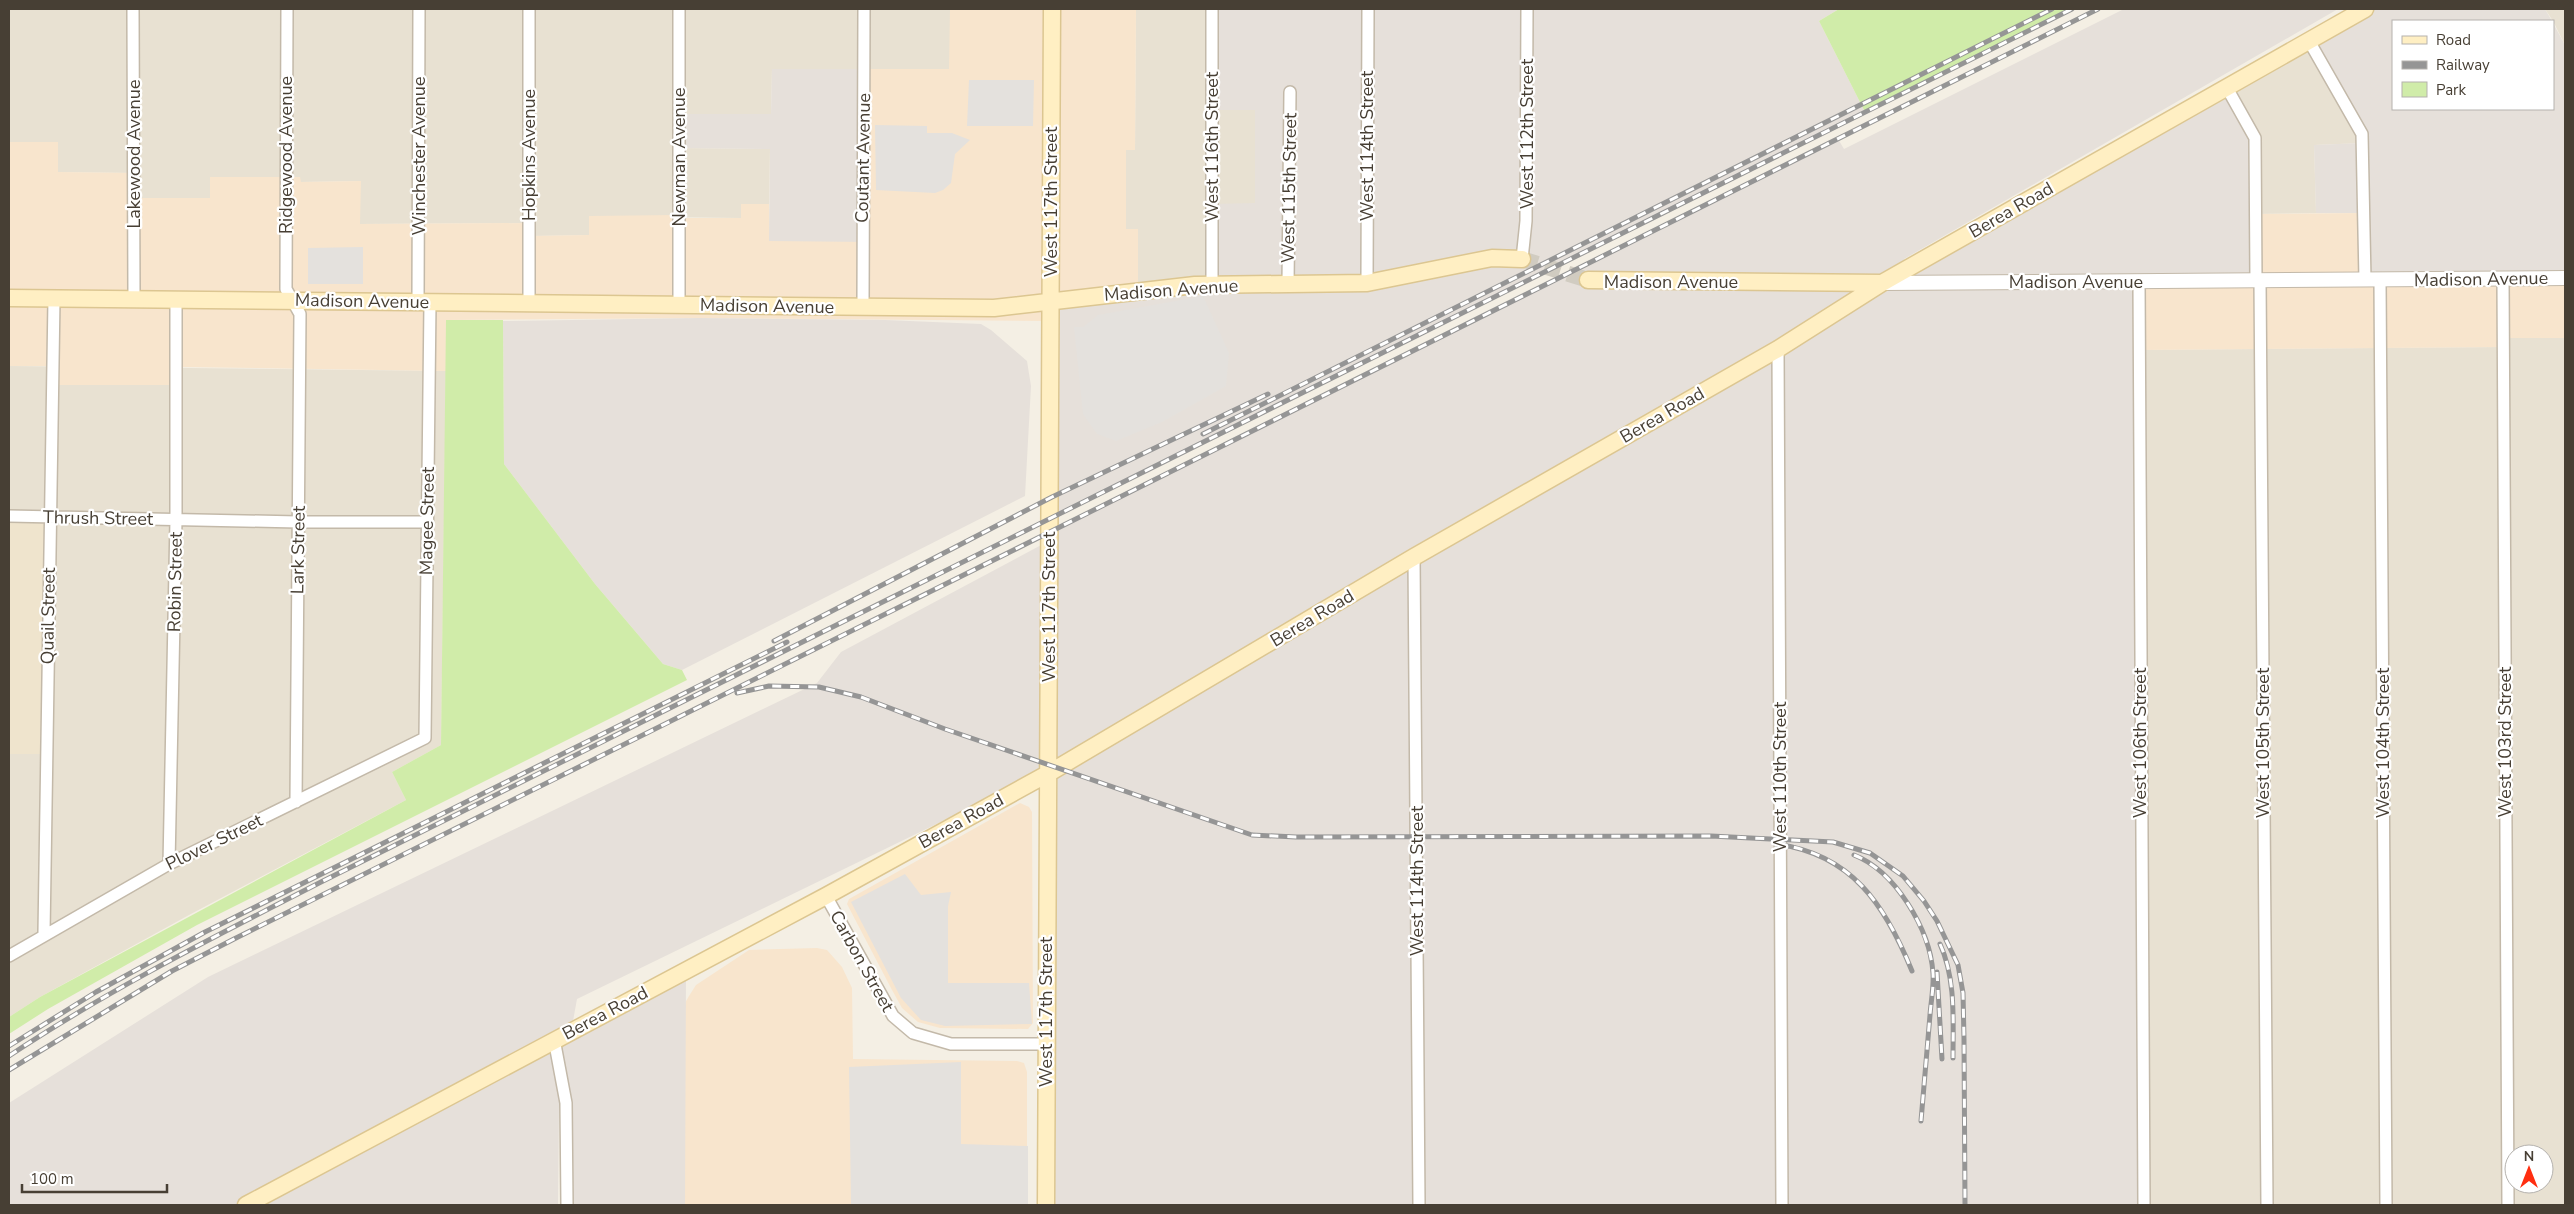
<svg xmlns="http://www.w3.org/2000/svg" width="2574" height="1214" viewBox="0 0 2574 1214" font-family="'Nunito Sans',sans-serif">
<rect width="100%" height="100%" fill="#f4efe4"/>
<path fill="#e8e1d2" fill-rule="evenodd" d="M9 9H950V69H772L771 114 681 148 770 149 769 204H741V218L589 216V235L531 236V223L360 224V181L300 182V177H211L210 198H136V173L57 172 58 142H9Z
M1136 9H1212V110H1255V203L1212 285 1138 291V229H1126V150H1135Z
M2545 9H2565V45L2553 21Z
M2309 41 2363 143 2314 145 2316 213 2255 214 2227 88Z
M2503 338H2565V1205H2144L2139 350 2503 347ZM2514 1154H2544V1184H2514Z
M9 366 446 371 441 745 392 772 406 800 189 915 40 997 9 1017Z"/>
<path fill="#f8e5cd" d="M950 9H1050L1047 321 699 318 447 320 446 371 182 367 181 385H50L49 366H9V142H58V172L136 173 137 198H210V177H300L301 182 361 181 360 224 531 223 532 236 589 235V216L676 215 684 218H741V204H769L770 241 869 69H949Z
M1052 9H1136L1135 150H1126V229H1138V291L1050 301Z
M2364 213 2565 278V338H2503V347L2139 350V282L2255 214Z
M1020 803 1029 807 1032 812 1033 1023 1028 1029 940 1028 918 1022 902 1008 892 990 847 904 849 899Z
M817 948 827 950 842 967 852 988 853 1059 1017 1061 1024 1063 1027 1072V1205H685V1003L689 996 696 985 749 950Z"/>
<path fill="#e6e0da" d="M1212 9H1839L1819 21 1865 112 1049 519 1050 301 1212 285V204L1255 203V110H1212Z
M2124 9H2338L1904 259 1909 268 2227 88 2255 138 2256 280 2139 282 2144 1205H1046L1049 532 1838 139 1844 149Z
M2365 9H2545L2552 21H2393V109H2553V23L2565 45V278L2365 280 2364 213H2316L2314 145 2362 143 2309 41Z
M772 69H869L868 242 769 241 770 149 681 148V114H771Z
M699 318 885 320 981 324 991 330 1027 361 1031 386 1025 496 682 670 663 664 595 584 504 464 503 321Z
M1045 543 1043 772 577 999 571 1032 686 973 685 1205H573L572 1100 565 1072 559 1105 558 1205H9V1103L208 977 817 683 841 652Z"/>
<path fill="#efe4cd" d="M9 519 46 520 44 754H9Z"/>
<path fill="#d0eca9" d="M1839 9H2072L1865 112 1819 21Z
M446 320H503L504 464 595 584 663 664 682 670 687 680 197 925 48 1009 9 1034V1017L40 997 406 800 392 772 441 745Z"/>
<path fill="#e4e1dd" d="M969 80H1034L1033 126H967Z
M875 125 927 126V133H952L970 140 955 154 951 183 943 190 935 193 876 190Z
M363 247V284H308V248Z
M1203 296 1229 353 1226 386 1162 422 1116 441 1097 434 1083 414 1074 327H1083L1098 315Z
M905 874 921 895 951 892 948 906V983H1029L1032 1024 945 1026 921 1020 901 998 851 902Z
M961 1062V1144L1028 1146V1205H851L849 1067Z"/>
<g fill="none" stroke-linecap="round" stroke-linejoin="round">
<path stroke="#d1ccc1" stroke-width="16" stroke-dasharray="16 8" stroke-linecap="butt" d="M1522 259 1588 280"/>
<g stroke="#c3b9a9" stroke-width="14">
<path id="minor" d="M133 9 134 299
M287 9 286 289 300 314 296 802
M529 9V302
M679 9V305
M1212 9V285
M2309 41 2362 134 2365 280
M2227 88 2255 138 2256 280
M1522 259 1526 221 1527 9
M2503 279 2508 1205
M2260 280 2267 1205
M2380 280 2386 1205
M2139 282 2144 1205
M1367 283 1368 9
M1288 285 1290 92
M418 303 419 9
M863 307 864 9
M1778 349 1782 1205
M9 516 298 522H427
M1414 557 1419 1205
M169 864 176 520V300
M826 896 893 1016 913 1033 951 1044H1045
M44 933 54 299
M9 956 169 864 425 738 430 303
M554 1039 566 1103 567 1205"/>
</g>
<g stroke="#c3b9a9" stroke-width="16">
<path id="tertiary" d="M1882 283 2565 278"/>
</g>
<g stroke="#dcc691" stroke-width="19">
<path id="secondary" d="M1588 280 1882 283
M9 298 994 308 1195 285 1367 283 1492 258 1522 259
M246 1205 826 896 1049 773 1414 557 1778 349 1882 283 2365 9
M1046 1205 1052 9"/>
</g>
<use href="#minor" stroke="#fff" stroke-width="11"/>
<use href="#tertiary" stroke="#fff" stroke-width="14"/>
<use href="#secondary" stroke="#ffefc3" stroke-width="16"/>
<g stroke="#959595" stroke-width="5">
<path id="rail" d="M1203 434 2052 9
M774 641 1052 497 1268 394
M737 693 769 686 819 687 861 697 945 729 1252 835 1296 837 1711 836 1833 842 1870 853 1903 876 1924 901 1937 921 1958 965 1963 993 1964 1039 1965 1205
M1776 844C1852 854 1885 905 1912 971
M1854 855C1895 871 1930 929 1933 973 1934 986 1931 1001 1930 1015 1927 1050 1924 1085 1921 1121
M1940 944C1956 979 1953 1020 1953 1058
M1937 972 1942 1059
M9 1046 96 992 205 932 787 642
M9 1056C108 990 214 937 321 882L2072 9
M9 1070 172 971 234 939 2098 9"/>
</g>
<use href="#rail" stroke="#fff" stroke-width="3" stroke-dasharray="9" stroke-linecap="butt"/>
</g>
<g text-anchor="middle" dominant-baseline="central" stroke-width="4.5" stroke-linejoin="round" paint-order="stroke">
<g font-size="18" fill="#473f34" stroke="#fff">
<text transform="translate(1527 134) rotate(-90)">West 112th Street</text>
<text transform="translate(1367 146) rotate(-90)">West 114th Street</text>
<text transform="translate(1212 147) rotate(-90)">West 116th Street</text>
<text transform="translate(134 154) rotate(-90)">Lakewood Avenue</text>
<text transform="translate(286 155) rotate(-90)">Ridgewood Avenue</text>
<text transform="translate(529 155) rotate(-90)">Hopkins Avenue</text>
<text transform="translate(419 156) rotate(-90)">Winchester Avenue</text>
<text transform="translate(679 157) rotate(-90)">Newman Avenue</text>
<text transform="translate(863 158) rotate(-89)">Coutant Avenue</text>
<text transform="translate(1289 188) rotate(-89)">West 115th Street</text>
<text transform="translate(1051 202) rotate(-90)">West 117th Street</text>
<text transform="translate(2011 210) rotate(-30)">Berea Road</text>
<text transform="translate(2481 279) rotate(-1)">Madison Avenue</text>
<text x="1671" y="282">Madison Avenue</text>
<text x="2076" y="282">Madison Avenue</text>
<text transform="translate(1171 290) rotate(-4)">Madison Avenue</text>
<text transform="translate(362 301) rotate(1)">Madison Avenue</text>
<text transform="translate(767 306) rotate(1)">Madison Avenue</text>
<text transform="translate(1662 415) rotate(-30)">Berea Road</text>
<text transform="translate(98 518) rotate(1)">Thrush Street</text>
<text transform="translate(427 521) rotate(-89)">Magee Street</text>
<text transform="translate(298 550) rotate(-89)">Lark Street</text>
<text transform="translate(175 582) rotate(-89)">Robin Street</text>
<text transform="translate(1049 607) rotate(-90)">West 117th Street</text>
<text transform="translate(48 616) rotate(-89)">Quail Street</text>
<text transform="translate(1312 618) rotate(-31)">Berea Road</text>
<text transform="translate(2505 742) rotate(-90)">West 103rd Street</text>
<text transform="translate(2140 743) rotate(-90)">West 106th Street</text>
<text transform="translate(2263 743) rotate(-90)">West 105th Street</text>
<text transform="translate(2383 743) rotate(-90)">West 104th Street</text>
<text transform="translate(1780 777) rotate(-90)">West 110th Street</text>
<text transform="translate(961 821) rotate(-29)">Berea Road</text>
<text transform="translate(214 842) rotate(-26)">Plover Street</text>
<text transform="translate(1417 881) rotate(-90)">West 114th Street</text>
<text transform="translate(862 961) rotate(61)">Carbon Street</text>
<text transform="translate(1046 1012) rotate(-90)">West 117th Street</text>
<text transform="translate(605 1013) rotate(-28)">Berea Road</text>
</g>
</g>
<rect width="2574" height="1214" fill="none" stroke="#473f34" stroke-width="20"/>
<rect x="2392" y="20" width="162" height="90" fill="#ffffff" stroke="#b5b2ae"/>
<rect x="2402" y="36" width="25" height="8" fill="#ffefc3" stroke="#b5b2ae"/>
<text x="2436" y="45" font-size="15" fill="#473f34">Road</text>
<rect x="2402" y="61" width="25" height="8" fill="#959595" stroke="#b5b2ae"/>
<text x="2436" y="70" font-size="15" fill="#473f34">Railway</text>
<rect x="2402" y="82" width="25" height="15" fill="#d0eca9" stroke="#b5b2ae"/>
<text x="2436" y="95" font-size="15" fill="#473f34">Park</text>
<g transform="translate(2529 1169)"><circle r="24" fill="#ffffff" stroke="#b5b2ae"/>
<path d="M0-4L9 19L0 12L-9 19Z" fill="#ff2e10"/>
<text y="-8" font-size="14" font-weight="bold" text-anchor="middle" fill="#473f34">N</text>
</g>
<path d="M22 1184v8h145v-8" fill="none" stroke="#473f34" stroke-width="2.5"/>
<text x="30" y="1184" font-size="15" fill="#473f34" stroke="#ffffff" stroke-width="4" paint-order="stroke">100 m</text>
</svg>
